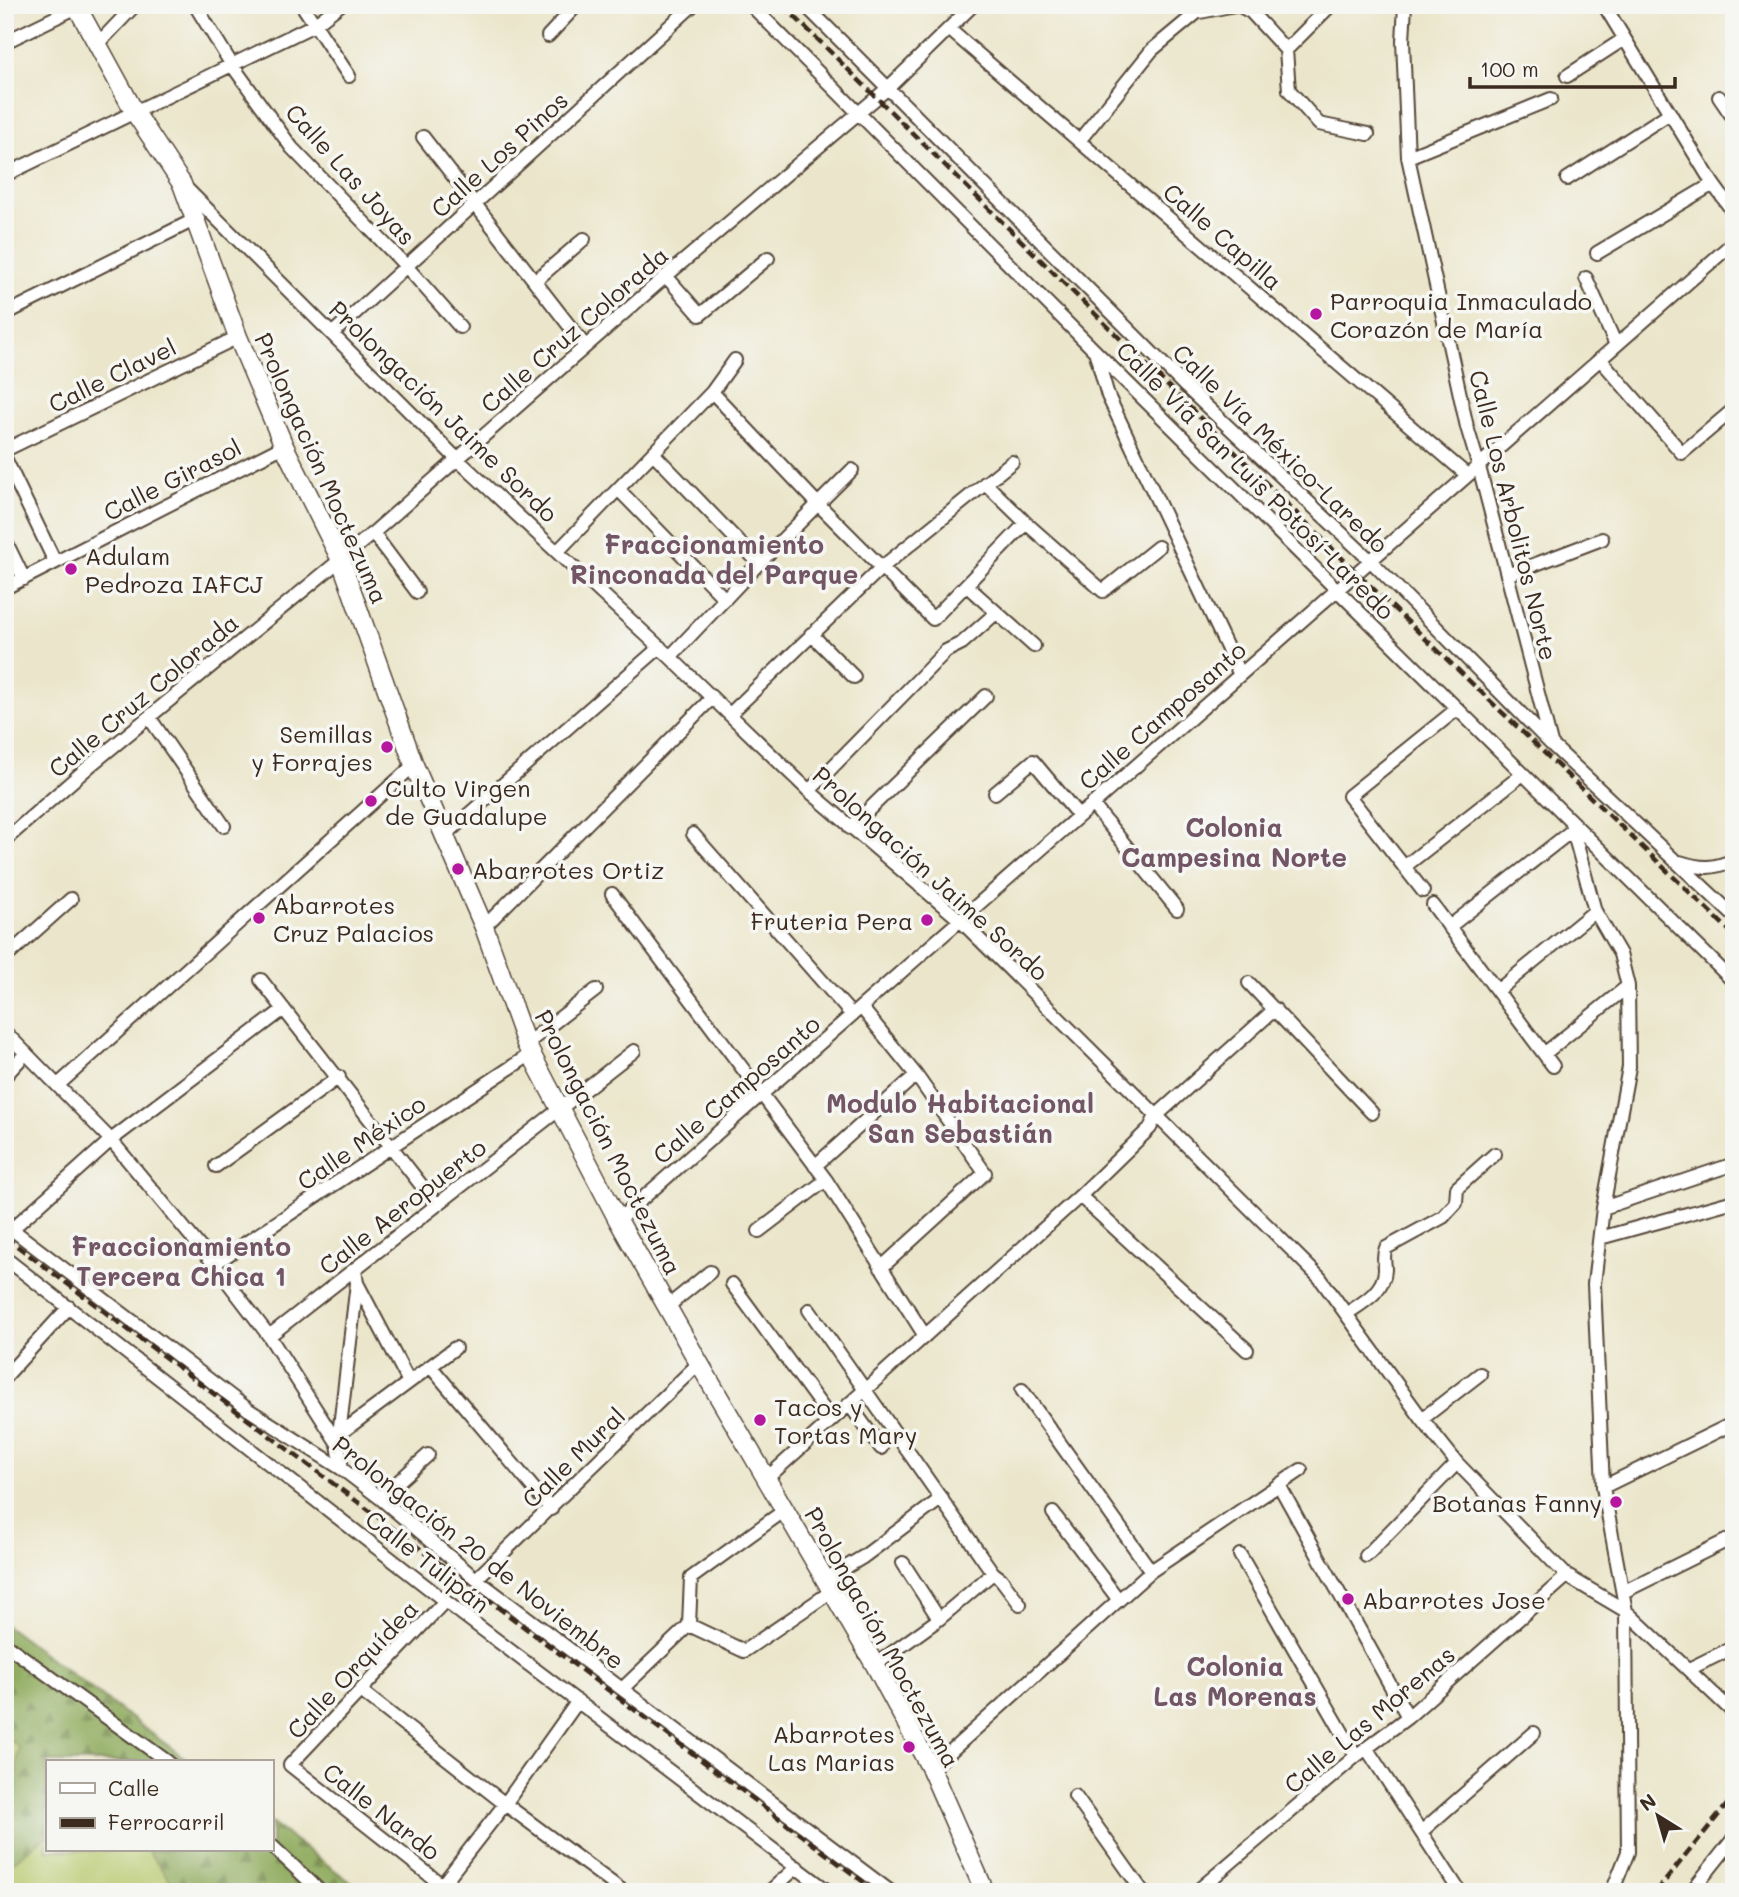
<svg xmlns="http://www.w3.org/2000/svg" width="1739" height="1897" viewBox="0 0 1739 1897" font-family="Mali,sans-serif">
<defs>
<pattern id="forest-firs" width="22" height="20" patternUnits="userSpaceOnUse" patternTransform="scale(1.75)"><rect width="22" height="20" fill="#90ac5f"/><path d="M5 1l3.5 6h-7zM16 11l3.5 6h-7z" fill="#778c4e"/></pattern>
</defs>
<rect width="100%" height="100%" fill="#f6f6f2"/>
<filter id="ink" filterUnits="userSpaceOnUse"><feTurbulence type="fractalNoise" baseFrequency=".0143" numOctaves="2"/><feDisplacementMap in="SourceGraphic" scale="14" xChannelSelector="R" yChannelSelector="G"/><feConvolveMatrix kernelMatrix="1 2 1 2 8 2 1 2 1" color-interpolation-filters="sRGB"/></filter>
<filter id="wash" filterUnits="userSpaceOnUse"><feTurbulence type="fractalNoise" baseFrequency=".00686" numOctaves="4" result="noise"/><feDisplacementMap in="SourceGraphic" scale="28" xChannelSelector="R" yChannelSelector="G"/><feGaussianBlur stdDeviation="1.57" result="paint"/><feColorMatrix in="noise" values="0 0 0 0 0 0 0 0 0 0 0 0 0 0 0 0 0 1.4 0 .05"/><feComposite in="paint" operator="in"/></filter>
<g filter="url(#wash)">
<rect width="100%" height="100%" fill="#ebe6cb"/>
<path fill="url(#forest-firs)" stroke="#666b3e" stroke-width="2" d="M5 1625 190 1762H47V1850H271V1823L364 1892H5Z"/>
<path fill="#b5c86b" stroke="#787944" stroke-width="2" d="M5 1737 19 1747 14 1792 5 1799Z
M47 1835V1850H147L179 1892H5V1868Z"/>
</g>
<g filter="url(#ink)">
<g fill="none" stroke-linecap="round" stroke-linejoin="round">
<g stroke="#554638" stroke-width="16">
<path id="street" d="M195 5 232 65 292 148 406 266 460 327
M302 5 349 76
M751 5 1095 351 1734 982
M805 5 1186 387 1370 560 1551 744 1734 916
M1238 5 1251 12 1286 50 1289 90 1319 124 1368 134
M1405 5 1403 41 1408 157 1467 427 1479 467 1551 743
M1604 5 1713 184 1734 213
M1200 12 1235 5
M950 30 1467 475
M548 36 577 5
M5 42 77 7
M98 44 135 5
M1286 50 1331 5
M1567 76 1624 39
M1719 97 1734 119
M423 137 585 346
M1079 141 1152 50 1206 5
M1408 157 1551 99
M5 175 314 25 340 5
M1567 179 1670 113
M185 187 457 459 670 657 809 791 960 920 1320 1278 1422 1419 1457 1463 1567 1576 1626 1611 1734 1713
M1597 253 1713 184
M666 276 700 315 768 258
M1586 278 1616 345
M535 281 584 239
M5 314 194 220
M333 333 693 5
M1096 354 1108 396 1240 675
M1600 359 1682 453 1734 409
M712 392 818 504 933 619 1026 523
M5 450 238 337
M653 453 759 563
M5 458 55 562
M985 483 1026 523 1103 591 1158 547
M619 490 725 599
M373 533 417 592
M5 540 24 579
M558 551 712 392 735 360
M1507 575 1602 539
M966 585 1034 646
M5 588 284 446
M811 634 854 677
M670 657 759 563 852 470
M730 714 881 568 1012 462
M149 717 224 826
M809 791 946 651 962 643 996 613
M995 793 1033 761 1079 816
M1092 804 1177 909
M1571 823 1595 911 1620 954 1628 986 1629 1067 1603 1208 1594 1284 1603 1487 1626 1611 1628 1852 1612 1892
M850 828 986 696
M693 834 852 1015
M444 836 660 647
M5 840 93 763 373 533 666 276 888 88 973 5
M1680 862C1702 869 1713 869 1734 860
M1404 867 1523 774
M1423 891 1349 796 1457 709
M612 894 826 1180 925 1336
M1433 905 1553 1066
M484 927 712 698
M1449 927 1574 829
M5 958 71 899
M261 980 436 1204
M1249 983 1372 1113
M1497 991 1595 911
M861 1007 916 1075 985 1173 881 1268
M5 1032 111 1140 214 1264 269 1336 338 1444 342 1469
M526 1044 596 990
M1544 1054 1628 986
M5 1076 26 1053
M58 1085 414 765
M216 1166 339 1077
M815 1166 916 1075
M1080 1196 1247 1350
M1603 1208 1734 1164
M618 1220 1734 242
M5 1224 249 1410 342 1469 380 1498 476 1579 891 1892
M12 1229 111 1140 284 1009
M759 1231 826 1180
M1600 1238 1734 1201
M5 1258 445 1601 829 1892
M214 1264 531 1054
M357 1283 409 1382
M732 1284 831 1419
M667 1307 710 1272
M809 1310 993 1573 1001 1579 1020 1604
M1346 1314C1362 1303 1384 1292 1385 1270 1385 1260 1382 1257 1386 1248L1443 1217 1456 1203 1457 1188 1495 1154
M269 1336 634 1051
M431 1367 551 1509
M5 1377 69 1307
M1022 1390 1151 1571
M849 1404 881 1448
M1422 1419 1480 1374
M338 1435 455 1348
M338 1443 357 1283 355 1270
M766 1479 1080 1196 1150 1128 1156 1116 1275 1009
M1279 1485 1408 1717
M1603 1487 1734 1423
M380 1498 428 1455
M1053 1513 1118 1599
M1240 1555 1356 1756
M1366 1556 1457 1463
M903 1563 939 1619
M476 1579 699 1363
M826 1579 863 1557 942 1498
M1623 1592 1734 1537
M445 1601 290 1765 442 1885 447 1892
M689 1625 744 1651 832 1591
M5 1644 168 1762
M875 1665 939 1619 993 1573
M1689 1669 1734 1647
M622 1689 689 1625 691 1578 785 1510
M361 1691 505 1804 624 1892
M1367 1749 1460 1892
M931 1769 1151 1571 1301 1470
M1075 1796 1143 1892
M1421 1832 1534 1733
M271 1845 321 1892
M442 1885 505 1804 578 1701
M769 1892 797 1867
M1196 1892 1356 1756 1408 1717 1567 1576
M1691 1892 1734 1838"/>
</g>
<g stroke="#554638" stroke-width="21">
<path id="secondary" d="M76 5 134 111 182 184 238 337 284 446 340 558 414 765 484 927 526 1044 618 1220 699 1363 875 1665 931 1769 985 1892"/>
</g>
<use href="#street" stroke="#fff" stroke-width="12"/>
<use href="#secondary" stroke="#fff" stroke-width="18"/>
<path stroke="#3b2a1e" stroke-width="4.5" stroke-dasharray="10 5" stroke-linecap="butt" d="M783 5 1357 573 1734 935
M5 1237 877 1892
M1656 1892 1734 1796"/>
</g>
</g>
<g fill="#b5179e" stroke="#f6f6f2" stroke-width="2.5">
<circle cx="1316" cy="314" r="7"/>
<circle cx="71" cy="569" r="7"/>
<circle cx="387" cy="747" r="7"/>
<circle cx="371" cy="801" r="7"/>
<circle cx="458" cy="869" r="7"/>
<circle cx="259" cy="918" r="7"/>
<circle cx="927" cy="920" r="7"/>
<circle cx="760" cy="1420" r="7"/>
<circle cx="1616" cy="1502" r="7"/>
<circle cx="1348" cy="1599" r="7"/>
<circle cx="909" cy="1747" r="7"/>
</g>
<g text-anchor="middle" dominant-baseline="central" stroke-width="7" stroke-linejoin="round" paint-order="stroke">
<g font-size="24" fill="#3b2a1e" stroke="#f6f6f2">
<text transform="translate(499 154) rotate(-42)">Calle Los Pinos</text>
<text transform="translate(351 174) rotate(48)">Calle Las Joyas</text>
<text transform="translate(1223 236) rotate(41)">Calle Capilla</text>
<text transform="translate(574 329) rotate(-41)">Calle Cruz Colorada</text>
<text transform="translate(112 375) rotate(-26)">Calle Clavel</text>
<text transform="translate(444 411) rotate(44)">Prolongación Jaime Sordo</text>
<text transform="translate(1281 448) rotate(44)">Calle Vía México-Laredo</text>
<text transform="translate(322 468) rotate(66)">Prolongación Moctezuma</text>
<text transform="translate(172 479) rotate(-27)">Calle Girasol</text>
<text transform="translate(1256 480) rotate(45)">Calle Vía San Luis Potosí-Laredo</text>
<text transform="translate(1514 515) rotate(76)">Calle Los Arbolitos Norte</text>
<text transform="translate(143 695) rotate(-40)">Calle Cruz Colorada</text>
<text transform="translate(1162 715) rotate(-41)">Calle Camposanto</text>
<text transform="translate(931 873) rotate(42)">Prolongación Jaime Sordo</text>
<text transform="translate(736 1089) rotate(-41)">Calle Camposanto</text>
<text transform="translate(361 1142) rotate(-34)">Calle México</text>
<text transform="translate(609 1142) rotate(63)">Prolongación Moctezuma</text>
<text transform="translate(402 1206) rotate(-38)">Calle Aeropuerto</text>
<text transform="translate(573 1457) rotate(-44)">Calle Mural</text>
<text transform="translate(479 1552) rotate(38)">Prolongación 20 de Noviembre</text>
<text transform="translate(428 1561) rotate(38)">Calle Tulipán</text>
<text transform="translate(883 1637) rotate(61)">Prolongación Moctezuma</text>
<text transform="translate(352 1669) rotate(-47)">Calle Orquídea</text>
<text transform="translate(1369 1719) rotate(-40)">Calle Las Morenas</text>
<text transform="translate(382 1811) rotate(38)">Calle Nardo</text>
</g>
<g font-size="24" fill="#3b2a1e" stroke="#f6f6f2" text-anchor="start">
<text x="1330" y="300">Parroquia Inmaculado<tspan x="1330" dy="28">Corazón de María</tspan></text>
<text x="85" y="555">Adulam<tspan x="85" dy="28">Pedroza IAFCJ</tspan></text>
<text x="373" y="733" text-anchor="end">Semillas<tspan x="373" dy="28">y Forrajes</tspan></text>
<text x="385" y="787">Culto Virgen<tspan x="385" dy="28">de Guadalupe</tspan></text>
<text x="472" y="869">Abarrotes Ortiz</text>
<text x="273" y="904">Abarrotes<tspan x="273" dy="28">Cruz Palacios</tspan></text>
<text x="913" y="920" text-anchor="end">Fruteria Pera</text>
<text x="774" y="1406">Tacos y<tspan x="774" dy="28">Tortas Mary</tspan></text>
<text x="1602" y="1502" text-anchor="end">Botanas Fanny</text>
<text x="1362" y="1599">Abarrotes Jose</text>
<text x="895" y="1733" text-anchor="end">Abarrotes<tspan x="895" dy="28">Las Marias</tspan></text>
</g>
<g font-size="26" font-weight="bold" fill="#725665" stroke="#f6f6f2">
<text x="714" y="544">Fraccionamiento<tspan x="714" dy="30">Rinconada del Parque</tspan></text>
<text x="1234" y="827">Colonia<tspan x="1234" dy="30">Campesina Norte</tspan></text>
<text x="960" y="1103">Modulo Habitacional<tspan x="960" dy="30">San Sebastián</tspan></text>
<text x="181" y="1246">Fraccionamiento<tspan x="181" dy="30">Tercera Chica 1</tspan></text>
<text x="1235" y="1666">Colonia<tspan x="1235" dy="30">Las Morenas</tspan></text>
</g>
</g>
<rect width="1739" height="1897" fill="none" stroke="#f6f6f2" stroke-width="28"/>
<rect x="46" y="1760" width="228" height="91" fill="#f6f6f2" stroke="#aba49d" stroke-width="2"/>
<rect x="60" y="1783" width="35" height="10" fill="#ffffff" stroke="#aba49d" stroke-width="2"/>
<text x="108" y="1796" font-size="21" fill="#3b2a1e">Calle</text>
<rect x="60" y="1818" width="35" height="10" fill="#3b2a1e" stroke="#aba49d" stroke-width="2"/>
<text x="108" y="1830" font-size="21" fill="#3b2a1e">Ferrocarril</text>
<g transform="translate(1658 1816) rotate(323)" stroke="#f6f6f2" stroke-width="5" paint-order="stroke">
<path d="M0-5L12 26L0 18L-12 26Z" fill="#3b2a1e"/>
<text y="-10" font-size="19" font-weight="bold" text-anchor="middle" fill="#3b2a1e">N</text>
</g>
<path d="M1470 77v10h205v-10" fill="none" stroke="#3b2a1e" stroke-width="3.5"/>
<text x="1480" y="77" font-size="21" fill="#3b2a1e" stroke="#f6f6f2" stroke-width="5" paint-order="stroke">100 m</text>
</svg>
